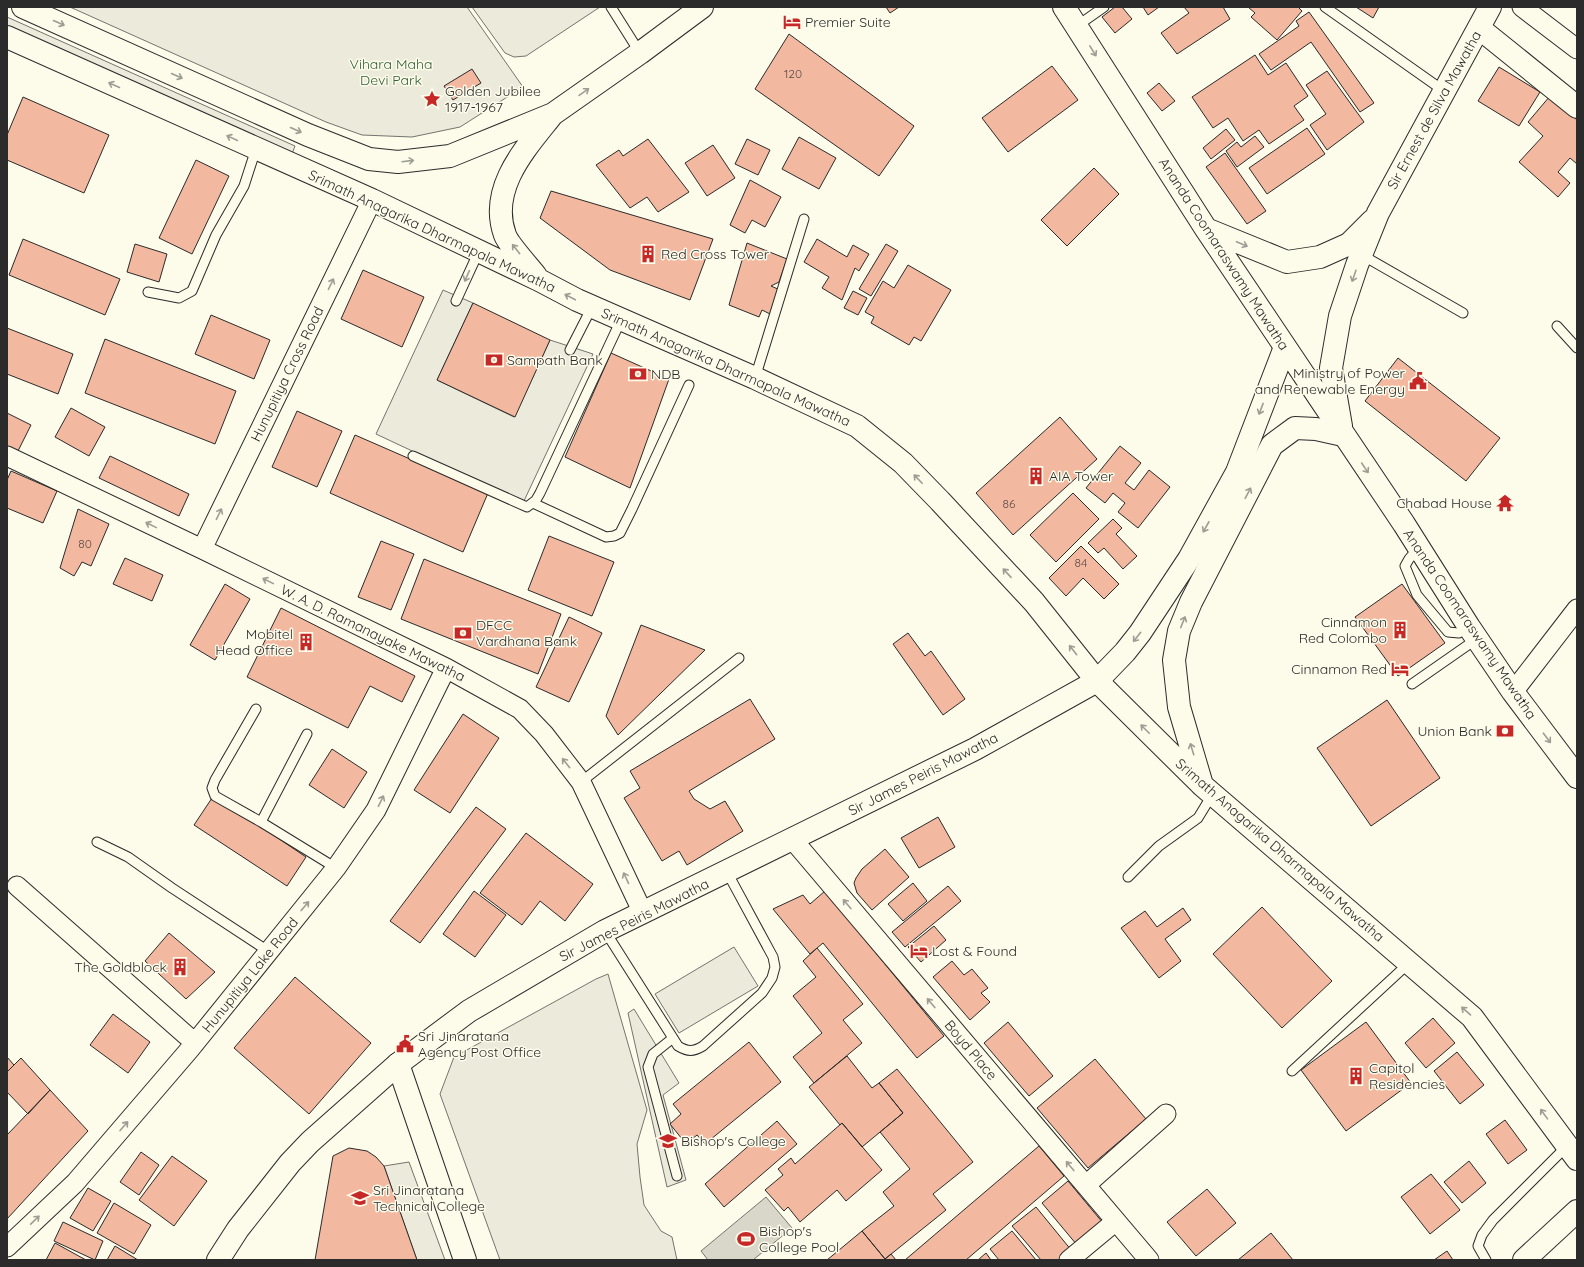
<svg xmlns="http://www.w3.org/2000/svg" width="1584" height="1267" viewBox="0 0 1584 1267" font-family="Quicksand,sans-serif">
<rect width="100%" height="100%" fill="#fdfbea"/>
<path fill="#ecebdb" stroke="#74746e" d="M70 7H467L523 87 460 127 412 137 362 135 326 122Z
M472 7H600L526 56 514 57 505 53Z
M7 17 295 146 292 154 7 26Z
M734 947 758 986 679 1033 655 994Z
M608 974 647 1110 637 1144 640 1177 644 1205 661 1231 672 1237 677 1260H500L440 1094 454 1057 596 979Z"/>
<path fill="#eceadb" stroke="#74746e" d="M443 290 473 303 437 380 514 417 550 340 593 354 523 503 376 434Z
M634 1009 679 1083 663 1095 686 1180 667 1187 628 1013Z
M409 1162 445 1260H417L384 1166Z"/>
<path fill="#d8d7c9" stroke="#74746e" d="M766 1197 792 1228 753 1260H708L701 1251Z"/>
<path fill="#f2b8a0" stroke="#2b2b2b" d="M886 7H899L890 13Z
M1115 7H1122L1132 19 1115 33 1102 17Z
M1143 7H1159L1148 15Z
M1184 7H1223L1230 19 1177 54 1161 33 1189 13Z
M1248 7H1298L1302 11 1277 40 1251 17 1255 13Z
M1356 7H1379L1373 18Z
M1309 12 1374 103 1360 112 1311 42 1271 70 1259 54 1299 26 1296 21Z
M789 34 914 126 879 176 755 89Z
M1255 55 1268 75 1286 63 1308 96 1294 106 1304 120 1269 144 1259 130 1243 141 1228 118 1213 128 1192 97Z
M1052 66 1078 100 1008 152 982 118Z
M1499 67 1540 92 1519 126 1478 101Z
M472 69 481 83 453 100 444 86Z
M1327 71 1364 122 1327 150 1310 125 1326 114 1306 85Z
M1159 83 1175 101 1162 111 1147 93Z
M1550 96 1577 120V164L1570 158 1558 172 1570 183 1558 197 1519 162 1543 136 1528 122Z
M23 97 109 135 84 193 7 160V135Z
M1307 128 1325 154 1267 194 1249 168Z
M1226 129 1235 140 1211 159 1203 148Z
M1255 136 1264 147 1237 167 1226 151 1237 142 1241 147Z
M799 137 836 158 819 189 782 169Z
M648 139 689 192 658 212 647 197 630 208 596 165 619 150 623 156Z
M747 139 770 150 758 175 735 164Z
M713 145 735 178 707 196 685 163Z
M1225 153 1266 211 1247 224 1206 167Z
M196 160 229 176 192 254 159 238Z
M1094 168 1119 194 1067 246 1041 220Z
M750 180 781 197 765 227 752 220 745 233 730 225Z
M551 191 713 239 690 300 610 270 540 218Z
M23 239 120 279 105 315 9 275Z
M817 239 847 257 853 245 869 254 859 271 855 268 842 300 822 288 829 277 804 262Z
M747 243 787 259 779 282 771 286 780 290 770 314 762 310 759 317 729 305Z
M135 244 167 254 159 282 127 272Z
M886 244 898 251 871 296 859 289Z
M908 265 951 290 921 341 914 337 909 345 871 323 874 317 865 312 883 281 894 288Z
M363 270 424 297 402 347 341 319Z
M853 291 867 298 858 315 844 308Z
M473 303 550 340 515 417 437 380Z
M211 315 270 340 254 379 195 354Z
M7 328 73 354 58 394 7 374Z
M105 339 236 391 215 444 85 393Z
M611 353 669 379 630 488 565 457Z
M1398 358 1500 438 1466 481 1365 401Z
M71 408 105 427 89 456 55 437Z
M297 411 342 431 317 487 272 467Z
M7 413 31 425 16 455 7 450Z
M1060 417 1097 459 1013 535 976 493Z
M355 435 488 493 463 552 330 493Z
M1120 446 1141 463 1125 483 1134 490 1149 470 1170 487 1138 528 1118 512 1125 503 1113 493 1105 503 1086 488Z
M110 456 189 494 179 516 99 478Z
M11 471 57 491 43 523 7 508V480Z
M1073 493 1099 519 1056 562 1030 535Z
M78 509 109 524 91 566 82 562 74 576 60 568Z
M1113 519 1122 528 1116 534 1137 556 1123 569 1104 548 1098 553 1088 543Z
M549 536 614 562 592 616 528 590Z
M381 541 414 554 391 610 358 597Z
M1081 546 1119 584 1104 599 1083 578 1066 596 1049 578Z
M125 558 163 575 152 601 113 584Z
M424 559 561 614 538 674 401 619Z
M225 584 250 599 215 660 190 645Z
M1402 584 1445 643 1398 676 1355 617Z
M281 608 415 676 402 702 370 686 348 728 247 677Z
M569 617 602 633 569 702 536 687Z
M641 625 705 650 618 735 606 716Z
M908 633 925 656 931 651 965 699 943 715 893 644Z
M750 699 775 739 689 791 694 799 710 809 725 801 743 831 687 865 679 851 662 861 624 798 640 788 630 771Z
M1387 700 1440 778 1371 826 1317 748Z
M463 714 499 738 450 813 414 790Z
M332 749 367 772 344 808 309 785Z
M214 795 306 857 287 886 194 825Z
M476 807 506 829 420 943 390 921Z
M938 817 955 847 919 868 901 838Z
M526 833 593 884 565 921 540 901 522 925 480 893Z
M885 849 909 877 872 910 857 893 854 883 856 878 862 869Z
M913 883 927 901 903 921 888 904Z
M948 886 961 901 905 947 892 932Z
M474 891 506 915 475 957 443 934Z
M825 891 944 1036 917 1058 823 943 810 954 773 909 803 895 810 904Z
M1262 907 1332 981 1282 1028 1213 954Z
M1183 908 1191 920 1165 939 1181 961 1159 978 1121 928 1145 911 1157 927Z
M934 926 946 940 921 962 908 947Z
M169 933 215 972 186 999 145 961Z
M817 948 863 1004 843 1020 862 1043 814 1083 793 1057 822 1033 793 996 816 977 803 961Z
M952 961 964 975 972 969 988 988 981 993 990 1002 970 1020 933 977Z
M295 977 371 1043 309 1114 234 1048Z
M113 1014 150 1042 128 1073 90 1045Z
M1433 1018 1455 1043 1426 1068 1405 1043Z
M1008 1022 1053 1076 1029 1096 984 1043Z
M1366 1022 1411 1083 1346 1131 1301 1070Z
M749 1042 781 1082 705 1144 697 1135 686 1144 670 1124 681 1114 673 1104Z
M1457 1052 1484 1085 1460 1104 1434 1071Z
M847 1056 872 1088 879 1083 903 1113 862 1147 842 1123 840 1125 809 1087Z
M7 1057 14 1065 7 1072Z
M21 1058 50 1090 28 1114 7 1092V1072Z
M1095 1059 1146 1119 1088 1168 1037 1108Z
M897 1069 973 1162 933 1194 946 1210 885 1259 862 1231 894 1206 883 1192 910 1169 880 1132 903 1113 879 1083Z
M50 1090 88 1131 7 1219V1135Z
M1505 1120 1527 1150 1508 1164 1486 1134Z
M777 1121 797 1144 724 1207 705 1184Z
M842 1123 882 1170 846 1201 837 1190 800 1222 788 1207 784 1211 765 1190 783 1175 778 1169 791 1158 795 1164Z
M1039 1146 1064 1176 966 1260H905Z
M349 1148 367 1151 376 1157 384 1166 417 1260H315L333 1156Z
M141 1152 159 1165 139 1195 120 1182Z
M172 1156 207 1181 174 1226 139 1200Z
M1469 1161 1486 1183 1462 1203 1444 1182Z
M1431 1174 1460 1210 1430 1234 1401 1197Z
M1068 1181 1103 1223 1077 1245 1042 1203Z
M88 1188 111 1201 93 1231 70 1218Z
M1207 1189 1236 1223 1196 1256 1167 1222Z
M114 1203 151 1225 134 1254 97 1233Z
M1036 1207 1072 1251 1061 1260H1041L1012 1226Z
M63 1222 103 1241 95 1260 54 1241Z
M862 1231 885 1259 891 1254 896 1260H827Z
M1012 1231 1036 1260H999L990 1249Z
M1271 1233 1293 1260H1238Z
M55 1243 86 1260H46Z
M115 1246 138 1260H107Z
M1447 1251 1453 1260H1434Z
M986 1253 991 1260H978Z"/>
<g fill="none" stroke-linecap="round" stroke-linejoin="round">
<g stroke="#2b2b2b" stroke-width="11">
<path id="service" d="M611 7 640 53
M1325 7 1444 91
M1077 26 1104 7
M1362 255 1463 313
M148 292 179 298 192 291 216 235 244 186 256 149
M456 301 479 251
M1557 326 1577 348
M570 350 592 307
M755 378 804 219
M413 456 527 507 536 500 540 493 621 320
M533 503 606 537 614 536 620 533 632 509 689 385
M1419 547 1409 559 1405 566 1417 595 1448 632 1459 633 1469 627
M1412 684 1478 638
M256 709 215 780 212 788 215 796 261 822 336 868
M581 782 739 658
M261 822 307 734
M97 842 128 857 172 888 268 951
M1128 877 1159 846 1198 818 1212 795
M605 931 678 1046C688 1052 693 1052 703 1046L762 993 772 978 775 967 773 957 727 872
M673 1038 653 1054 648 1067 677 1176
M1292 1071 1409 963
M1486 1260 1478 1246 1482 1235 1493 1220 1567 1146"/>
</g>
<g stroke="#2b2b2b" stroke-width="21">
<path id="minor" d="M1522 7 1577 49
M7 456 202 549 446 668 520 709 544 734 581 782 643 913
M202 549 372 200
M1513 692 1577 609
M793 840 1149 1260
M17 886 195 1043
M1086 1185 1166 1114
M7 1247 75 1183 190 1049 336 868 376 810 446 668
M1069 1260 1116 1221"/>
</g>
<g stroke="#2b2b2b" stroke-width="24">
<path id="tertiary" d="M1479 28 1577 107
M1524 1260 1577 1211"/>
</g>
<g stroke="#2b2b2b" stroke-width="24">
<path id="secondary" d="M23 7 308 135 369 159 398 162 450 156 553 114 640 53 702 7
M7 37 372 200 539 280 577 300 755 378 857 426 903 463 940 501 1034 602 1097 681 1203 786 1472 1017 1577 1159
M536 276C529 267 508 244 505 235 488 188 526 148 552 115
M1202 785 1179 707 1174 660 1179 631 1191 602 1272 445 1295 428 1316 429 1343 435
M398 1064 465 1260"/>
</g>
<g stroke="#2b2b2b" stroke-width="24">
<path id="trunk" d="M1064 7 1206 229 1404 524 1469 627 1513 692 1577 777
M1206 229 1287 262 1320 257 1349 244 1372 221
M1341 426 1331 368 1340 316 1357 265 1378 213 1490 7
M218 1260 238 1229 290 1163 310 1142 398 1064 469 1011 605 931 975 749 1097 681 1125 652 1140 633 1189 559 1237 472 1285 347"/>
</g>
<use href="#service" stroke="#fdfbea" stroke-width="9"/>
<use href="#minor" stroke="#fdfbea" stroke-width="19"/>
<use href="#tertiary" stroke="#fdfbea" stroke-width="22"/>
<use href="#secondary" stroke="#fdfbea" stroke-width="22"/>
<use href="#trunk" stroke="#fdfbea" stroke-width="22"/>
</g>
<defs><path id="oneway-shaft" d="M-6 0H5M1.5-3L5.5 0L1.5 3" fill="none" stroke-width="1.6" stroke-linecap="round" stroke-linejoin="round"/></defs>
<g stroke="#9e9d94">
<use href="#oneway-shaft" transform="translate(59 23) rotate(24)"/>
<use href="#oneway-shaft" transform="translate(1093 51) rotate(58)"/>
<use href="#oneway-shaft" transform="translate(177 76) rotate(24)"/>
<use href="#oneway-shaft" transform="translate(114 85) rotate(-156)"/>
<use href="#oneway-shaft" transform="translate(584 92) rotate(-35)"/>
<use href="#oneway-shaft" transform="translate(296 130) rotate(24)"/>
<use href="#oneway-shaft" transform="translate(232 138) rotate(-155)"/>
<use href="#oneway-shaft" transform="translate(408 161) rotate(-7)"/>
<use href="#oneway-shaft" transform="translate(1242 244) rotate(23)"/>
<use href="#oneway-shaft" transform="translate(516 249) rotate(-128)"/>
<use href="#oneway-shaft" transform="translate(467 276) rotate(114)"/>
<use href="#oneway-shaft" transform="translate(1354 276) rotate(109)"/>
<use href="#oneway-shaft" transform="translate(331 284) rotate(-64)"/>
<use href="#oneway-shaft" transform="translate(570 297) rotate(-152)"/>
<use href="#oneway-shaft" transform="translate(1261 409) rotate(111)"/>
<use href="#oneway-shaft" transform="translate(1365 468) rotate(56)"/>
<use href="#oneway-shaft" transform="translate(918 479) rotate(-134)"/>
<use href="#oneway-shaft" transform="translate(1248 493) rotate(-62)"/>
<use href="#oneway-shaft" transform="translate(219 514) rotate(-64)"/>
<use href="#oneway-shaft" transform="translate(151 525) rotate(-154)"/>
<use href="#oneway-shaft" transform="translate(1206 527) rotate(119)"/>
<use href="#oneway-shaft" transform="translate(1007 573) rotate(-133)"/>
<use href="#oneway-shaft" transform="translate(268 581) rotate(-154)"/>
<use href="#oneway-shaft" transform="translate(1183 622) rotate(-68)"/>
<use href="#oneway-shaft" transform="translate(1137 637) rotate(128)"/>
<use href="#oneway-shaft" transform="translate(1073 650) rotate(-128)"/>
<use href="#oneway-shaft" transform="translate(1145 729) rotate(-135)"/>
<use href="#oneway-shaft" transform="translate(1547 738) rotate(53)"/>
<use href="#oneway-shaft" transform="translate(1192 749) rotate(-107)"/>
<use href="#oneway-shaft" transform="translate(566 763) rotate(-128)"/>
<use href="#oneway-shaft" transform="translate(381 801) rotate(-64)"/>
<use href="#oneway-shaft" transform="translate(626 878) rotate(-115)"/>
<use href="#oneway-shaft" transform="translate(847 904) rotate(-130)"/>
<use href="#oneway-shaft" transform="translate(305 906) rotate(-50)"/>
<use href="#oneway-shaft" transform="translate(931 1003) rotate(-130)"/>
<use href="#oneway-shaft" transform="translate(1466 1011) rotate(-139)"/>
<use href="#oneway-shaft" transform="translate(1544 1114) rotate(-126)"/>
<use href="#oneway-shaft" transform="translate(124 1126) rotate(-49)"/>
<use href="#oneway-shaft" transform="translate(1070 1166) rotate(-130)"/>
<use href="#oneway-shaft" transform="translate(35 1220) rotate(-44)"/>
</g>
<defs>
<g id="hotel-bare" transform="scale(1.38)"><path d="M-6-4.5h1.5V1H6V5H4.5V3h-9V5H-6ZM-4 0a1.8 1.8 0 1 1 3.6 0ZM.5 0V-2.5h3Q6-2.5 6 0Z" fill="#c62828" stroke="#fdfbea" stroke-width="2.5" paint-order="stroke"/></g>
<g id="sight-bare" transform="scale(1.38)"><path d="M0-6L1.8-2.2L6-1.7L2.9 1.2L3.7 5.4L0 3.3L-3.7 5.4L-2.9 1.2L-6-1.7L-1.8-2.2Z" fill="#c62828" stroke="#fdfbea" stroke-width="2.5" paint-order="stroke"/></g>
<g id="building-bare" transform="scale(1.38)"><path d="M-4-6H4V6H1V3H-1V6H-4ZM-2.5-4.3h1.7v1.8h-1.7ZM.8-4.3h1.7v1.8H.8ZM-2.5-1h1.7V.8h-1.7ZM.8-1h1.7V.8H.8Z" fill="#c62828" stroke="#fdfbea" stroke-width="2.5" paint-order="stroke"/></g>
<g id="bank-bare" transform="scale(1.38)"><path d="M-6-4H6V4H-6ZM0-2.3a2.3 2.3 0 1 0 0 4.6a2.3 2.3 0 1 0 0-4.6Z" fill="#c62828" stroke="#fdfbea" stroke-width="2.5" paint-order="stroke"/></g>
<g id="civic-bare" transform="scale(1.38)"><path d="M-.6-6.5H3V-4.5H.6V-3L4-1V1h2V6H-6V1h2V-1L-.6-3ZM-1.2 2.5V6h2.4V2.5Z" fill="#c62828" stroke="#fdfbea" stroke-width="2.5" paint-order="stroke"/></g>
<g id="temple-bare" transform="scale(1.38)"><path d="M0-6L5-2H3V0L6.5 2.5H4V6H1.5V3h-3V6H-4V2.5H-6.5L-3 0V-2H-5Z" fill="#c62828" stroke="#fdfbea" stroke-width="2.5" paint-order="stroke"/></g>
<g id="school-bare" transform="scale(1.38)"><path d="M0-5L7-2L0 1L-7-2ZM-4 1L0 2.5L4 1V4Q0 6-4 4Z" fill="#c62828" stroke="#fdfbea" stroke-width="2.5" paint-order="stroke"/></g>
<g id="university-bare" transform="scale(1.38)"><path d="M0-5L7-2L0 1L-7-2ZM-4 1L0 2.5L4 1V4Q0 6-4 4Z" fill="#c62828" stroke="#fdfbea" stroke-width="2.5" paint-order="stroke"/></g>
<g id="stadium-bare" transform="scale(1.38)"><path d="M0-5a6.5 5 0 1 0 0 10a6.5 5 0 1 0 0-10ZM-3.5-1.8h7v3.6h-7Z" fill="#c62828" stroke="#fdfbea" stroke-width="2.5" paint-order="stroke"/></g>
</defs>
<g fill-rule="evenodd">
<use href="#hotel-bare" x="792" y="22"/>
<use href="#sight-bare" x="432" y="99"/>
<use href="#building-bare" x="648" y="254"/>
<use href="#bank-bare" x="494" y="360"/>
<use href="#bank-bare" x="638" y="374"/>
<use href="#civic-bare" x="1418" y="381"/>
<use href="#building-bare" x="1036" y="476"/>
<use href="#temple-bare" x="1505" y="503"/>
<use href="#building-bare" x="1400" y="630"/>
<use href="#bank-bare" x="463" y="633"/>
<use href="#building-bare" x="306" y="642"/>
<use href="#hotel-bare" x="1400" y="669"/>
<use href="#bank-bare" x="1505" y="731"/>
<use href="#hotel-bare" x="919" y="951"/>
<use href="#building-bare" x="180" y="967"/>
<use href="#civic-bare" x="405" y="1044"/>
<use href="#building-bare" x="1356" y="1076"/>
<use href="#school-bare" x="668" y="1141"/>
<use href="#university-bare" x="360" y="1198"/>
<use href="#stadium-bare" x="746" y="1239"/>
</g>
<g text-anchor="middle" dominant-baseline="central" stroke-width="3" stroke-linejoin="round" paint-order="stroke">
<g font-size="12" fill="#5d4e48">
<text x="793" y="73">120</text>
<text x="1009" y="503">86</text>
<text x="85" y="543">80</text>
<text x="1081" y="562">84</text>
</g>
<g font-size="14" fill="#2b2b2b" stroke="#fdfbea" text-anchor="start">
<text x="805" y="22">Premier Suite</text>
<text x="445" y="91">Golden Jubilee<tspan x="445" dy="16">1917-1967</tspan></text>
<text x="661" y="254">Red Cross Tower</text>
<text x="507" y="360">Sampath Bank</text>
<text x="1405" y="373" text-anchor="end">Ministry of Power<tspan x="1405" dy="16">and Renewable Energy</tspan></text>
<text x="651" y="374">NDB</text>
<text x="1049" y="476">AIA Tower</text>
<text x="1492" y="503" text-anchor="end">Chabad House</text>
<text x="1387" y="622" text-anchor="end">Cinnamon<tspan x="1387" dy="16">Red Colombo</tspan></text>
<text x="476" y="625">DFCC<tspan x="476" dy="16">Vardhana Bank</tspan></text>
<text x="293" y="634" text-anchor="end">Mobitel<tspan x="293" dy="16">Head Office</tspan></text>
<text x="1387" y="669" text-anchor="end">Cinnamon Red</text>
<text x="1492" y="731" text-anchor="end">Union Bank</text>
<text x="932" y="951">Lost &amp; Found</text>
<text x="167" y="967" text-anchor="end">The Goldblock</text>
<text x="418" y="1036">Sri Jinaratana<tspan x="418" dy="16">Agency Post Office</tspan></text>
<text x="1369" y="1068">Capitol<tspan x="1369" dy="16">Residencies</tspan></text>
<text x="681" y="1141">Bishop's College</text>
<text x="373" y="1190">Sri Jinaratana<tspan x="373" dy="16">Technical College</tspan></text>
<text x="759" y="1231">Bishop's<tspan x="759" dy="16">College Pool</tspan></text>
</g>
<g font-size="14" fill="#34623c" stroke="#fdfbea">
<text x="391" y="64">Vihara Maha<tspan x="391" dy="16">Devi Park</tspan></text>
</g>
<g font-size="14" fill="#2b2b2b" stroke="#fdfbea">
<text transform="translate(1434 110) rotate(-61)">Sir Ernest de Silva Mawatha</text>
<text transform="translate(432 231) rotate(25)">Srimath Anagarika Dharmapala Mawatha</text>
<text transform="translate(1224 254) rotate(57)">Ananda Coomaraswamy Mawatha</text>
<text transform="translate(726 367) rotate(24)">Srimath Anagarika Dharmapala Mawatha</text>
<text transform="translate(287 374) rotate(-64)">Hunupitiya Cross Road</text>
<text transform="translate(1470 624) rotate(56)">Ananda Coomaraswamy Mawatha</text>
<text transform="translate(373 633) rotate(26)">W. A. D. Ramanayake Mawatha</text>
<text transform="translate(923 774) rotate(-27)">Sir James Peiris Mawatha</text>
<text transform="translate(1280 850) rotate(41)">Srimath Anagarika Dharmapala Mawatha</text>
<text transform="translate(634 920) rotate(-27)">Sir James Peiris Mawatha</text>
<text transform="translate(250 975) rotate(-51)">Hunupitiya Lake Road</text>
<text transform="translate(971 1050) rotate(50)">Boyd Place</text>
</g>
</g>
<rect width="1584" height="1267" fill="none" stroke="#2b2b2b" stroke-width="16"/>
</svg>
